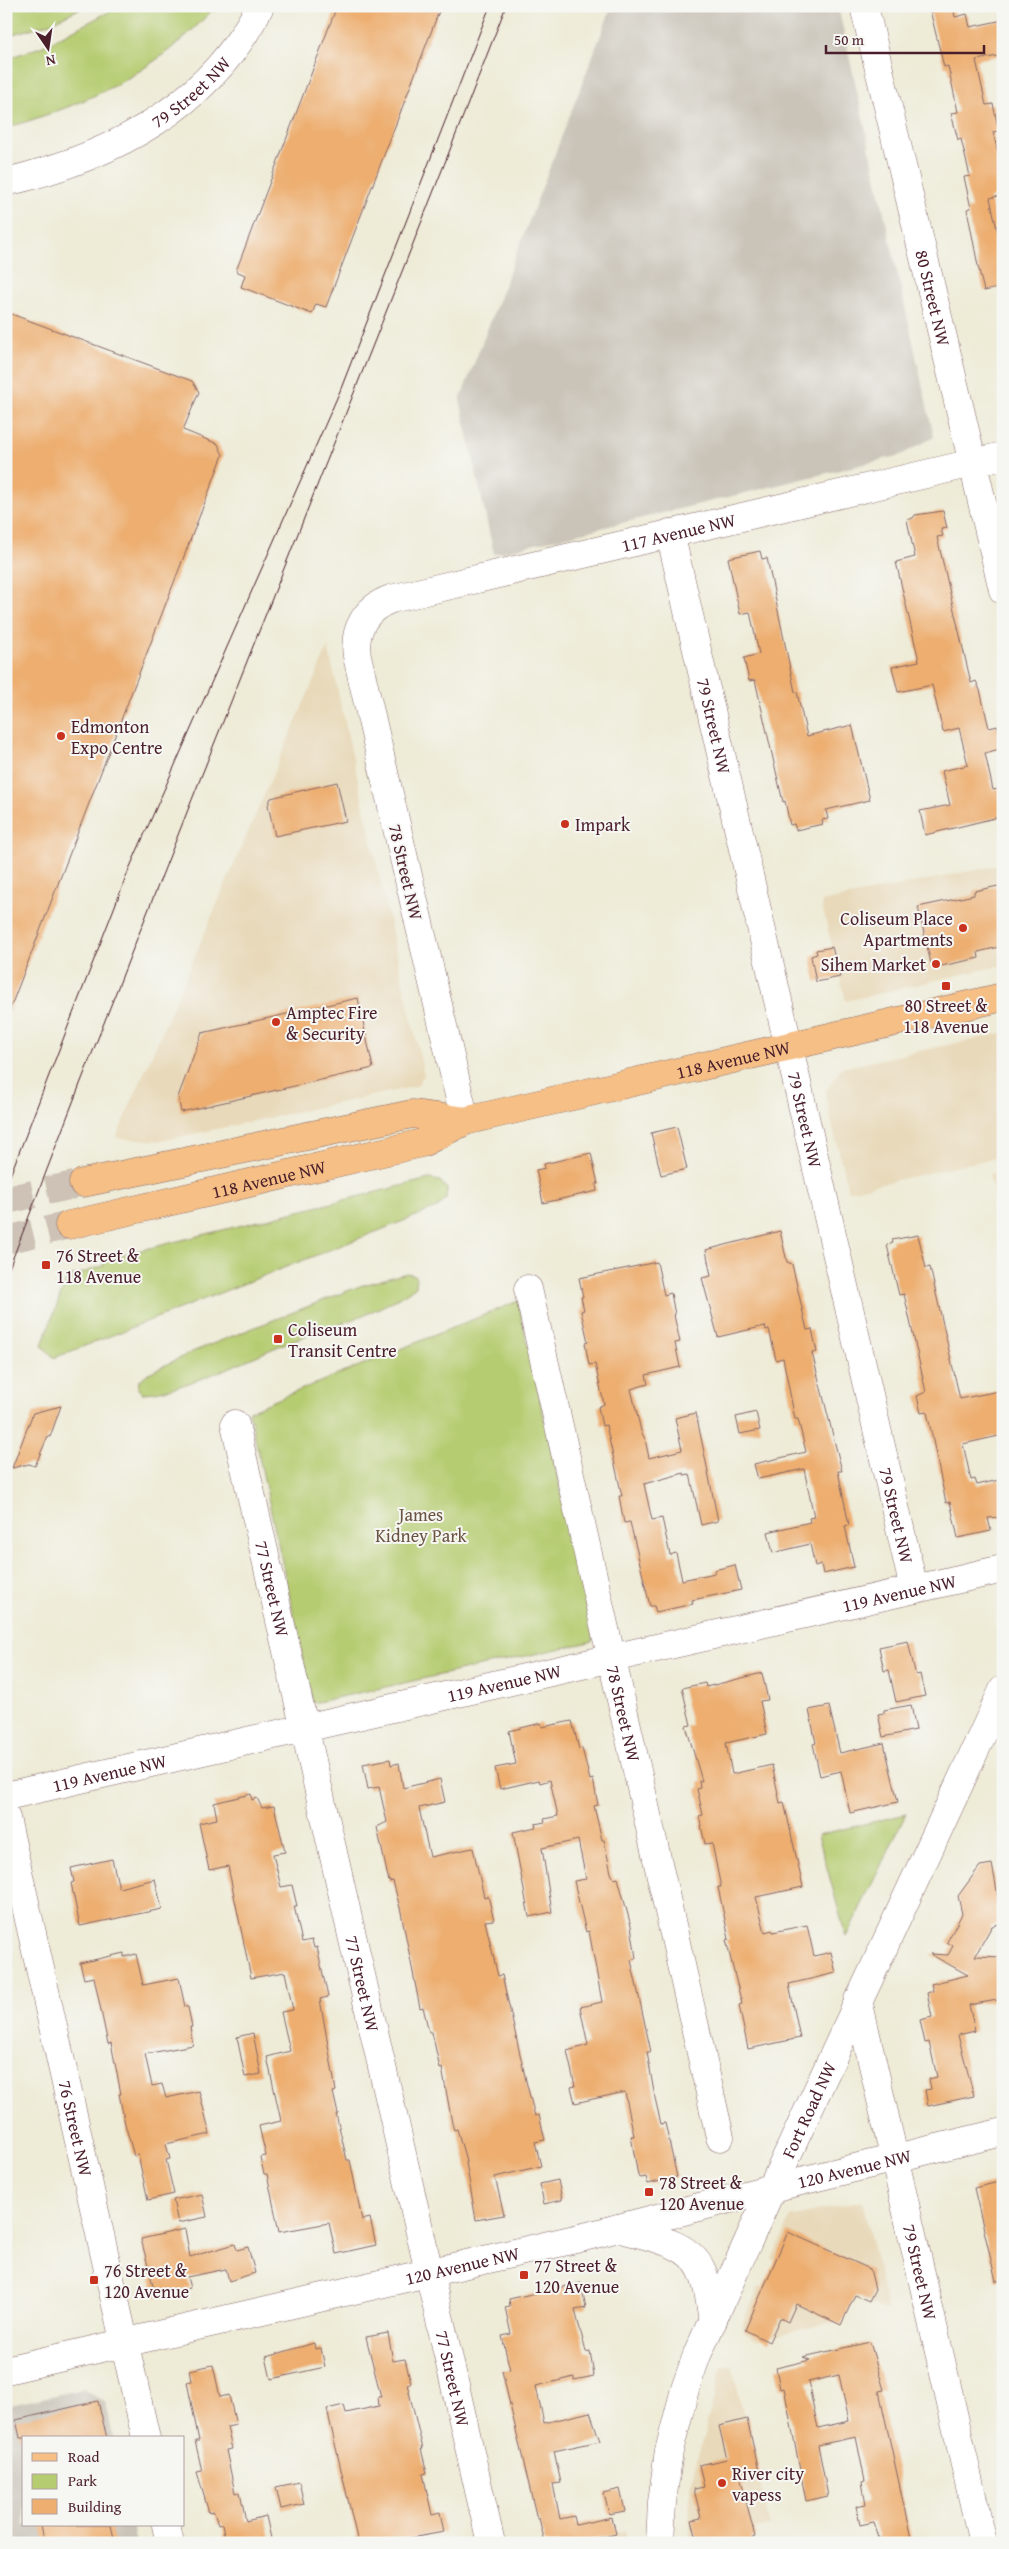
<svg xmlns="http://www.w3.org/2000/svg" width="1009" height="2549" viewBox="0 0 1009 2549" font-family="'Gentium Book Plus',serif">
<rect width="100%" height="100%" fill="#f6f6f2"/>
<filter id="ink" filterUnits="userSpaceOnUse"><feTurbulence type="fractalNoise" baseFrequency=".02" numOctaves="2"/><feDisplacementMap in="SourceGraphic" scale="10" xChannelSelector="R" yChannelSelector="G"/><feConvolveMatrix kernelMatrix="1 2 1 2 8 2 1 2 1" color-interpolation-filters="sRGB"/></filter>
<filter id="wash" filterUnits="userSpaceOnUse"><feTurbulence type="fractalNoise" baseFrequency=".0096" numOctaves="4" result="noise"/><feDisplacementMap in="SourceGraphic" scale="20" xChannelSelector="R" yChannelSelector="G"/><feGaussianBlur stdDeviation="1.12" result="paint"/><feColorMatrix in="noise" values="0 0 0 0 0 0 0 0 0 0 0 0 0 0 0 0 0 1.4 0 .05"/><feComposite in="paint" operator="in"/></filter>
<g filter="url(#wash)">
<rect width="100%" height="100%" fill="#eeebd7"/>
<path fill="#e8d9ba" d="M328 647 424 1075 417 1086 161 1141 116 1138Z
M1003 864V965L846 1001 821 902Z
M1003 1033V1156L848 1191 825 1093 841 1068Z
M1003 1171V1238L989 1174Z
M862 2200 887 2309 884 2310 772 2259 791 2217Z
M759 2287 834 2322 756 2340 745 2333 742 2323Z
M732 2365 770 2526 698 2543H689L690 2486 722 2367Z
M625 2530V2543H568L613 2533Z"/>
<path fill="#c9c3b8" d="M612 6H838L934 437 901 455 494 554 460 400Z
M83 2389 106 2403 113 2438H24V2525H133L137 2543H6V2406Z"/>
<path fill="#b6cc71" stroke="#80764e" d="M6 6H85L48 24 6 36Z
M120 6H216C155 73 92 102 6 128V59L43 46Z
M429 1179 440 1181 447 1189 446 1199 439 1207 54 1358 42 1345 67 1278 103 1266 105 1259Z
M407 1273 415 1275 417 1278 416 1286C386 1311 324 1329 286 1343 250 1358 179 1393 142 1393L138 1389 139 1381 147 1374 192 1352 360 1286Z
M518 1301 594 1641 313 1703 249 1411Z
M906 1814 846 1937 818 1835Z"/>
<g id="blocks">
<path fill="#edae70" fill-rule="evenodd" d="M337 6H441L326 307 316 304 312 314 241 287 245 275 236 271Z
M929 6H953L955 17 967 14 970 27 1003 20V55L976 60 986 105 993 104 999 131 993 132 1003 174V195L990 198 999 238 1003 237V287L984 291 978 266 967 209 971 208 964 177 970 176 961 139 958 140 951 113 958 112 948 66 944 67Z
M6 312 192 381 199 392 183 430 218 444 223 455 8 1014Z
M943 511 947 528 941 529 943 536 937 537 971 683 976 681 980 690 989 728 998 726 999 732 1003 730V748L985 753 993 790 1003 788V816L925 835 920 811 950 805 942 771 968 765 959 728 943 732 932 685 898 692 892 667 919 661 896 562 915 557 907 520 913 518 915 515Z
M760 551 762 559 767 558 795 692H797L807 736 852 725 870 800 826 810 828 819 822 820 823 824 796 830 794 824 790 825 785 801 783 802 755 680 749 681 744 658 759 654 750 612 740 614 728 558Z
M337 782 346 821 275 836 268 805 271 798Z
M1003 885V946L978 952 979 958 932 968 918 907 974 895V891Z
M832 947 840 977 816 982 811 956 817 954 816 950Z
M358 998 373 1068 181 1112 178 1097 202 1033Z
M677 1127 687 1169 661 1175 651 1133Z
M591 1153 598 1184H596L597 1191 543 1203 536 1170 545 1168 544 1164Z
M780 1231 787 1262 792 1264 807 1330 812 1329 817 1352 812 1353 842 1471H838L849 1525 845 1526 854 1567 823 1574 821 1564 815 1566 810 1544 773 1553 768 1532 810 1522 809 1518 814 1517 804 1469 758 1479 754 1464 806 1452 798 1419H795L783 1358 776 1360 769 1329 766 1330 765 1326 718 1337 702 1278 711 1276 706 1250Z
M918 1235 926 1268 930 1267 960 1399 1003 1390V1435L963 1444 971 1480 975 1479 977 1485 1003 1479V1517L988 1518 991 1531 958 1538 950 1502 946 1503 927 1412 921 1413 917 1396 926 1392 904 1294 899 1295 887 1245 893 1243 892 1240Z
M657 1262 664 1295 671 1293 675 1315H674L680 1342 675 1343 680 1367 646 1375 648 1384 631 1389 641 1431 645 1439 649 1458 682 1450 675 1418 696 1413 718 1521 701 1525 690 1474 684 1475V1473L644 1484 652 1520 662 1518 670 1555 676 1553 682 1580 715 1573 714 1570 735 1565 741 1590 692 1600 693 1604 656 1612 654 1606H650L630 1522 624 1523 619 1496H622L606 1425 602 1426 598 1407 604 1404 595 1364 589 1365 585 1343 588 1342 581 1311 584 1310 581 1297H583L579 1278Z
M61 1406 50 1437 48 1436 35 1466 29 1464 12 1468 33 1413Z
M756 1412 760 1430 740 1434 736 1417Z
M908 1641 915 1672 917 1675 920 1674 925 1696 896 1702 889 1670 884 1671 879 1647Z
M762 1673 768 1700 760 1701 767 1734 726 1743 732 1774 772 1765 780 1803 784 1802 803 1887 756 1897 765 1932 772 1930 773 1932 807 1925 814 1956 831 1952 836 1973 789 1984 800 2038 748 2049 739 2005 742 2004 726 1940 729 1939 718 1887H721L719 1878 712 1843 705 1844 699 1816 703 1815 697 1789 700 1788 699 1781H702L686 1726 691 1725 682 1688 705 1683 706 1687Z
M911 1705 916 1730 883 1737 878 1714 884 1713V1710Z
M829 1706 840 1753 884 1743 898 1802 850 1813 841 1771 820 1776 813 1744 816 1743 809 1710Z
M572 1721 579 1749 582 1748 590 1780 593 1779 598 1805 594 1806 602 1840H604L611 1873 614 1879 618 1878 631 1926 636 1958 631 1960 651 2052H647L655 2098 661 2124 665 2123 677 2177 648 2184 646 2177 641 2178 638 2176 631 2136H634L625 2092 575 2103 571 2087 575 2086 567 2051 588 2045 580 2007 602 2002 589 1931 586 1932 574 1881 586 1879 578 1840 542 1848 552 1912 529 1917 513 1832 536 1827 535 1824 545 1822 544 1819 558 1816 550 1780 540 1783 539 1780 500 1789 495 1768 516 1764 509 1731 541 1723 542 1727Z
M390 1759 391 1765 399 1763 403 1788 440 1779 445 1802 419 1808 430 1857 473 1848 484 1897 488 1896 494 1920 485 1921 498 1976 502 1975 527 2085 535 2116 539 2115 545 2140 535 2142 541 2166 495 2177 504 2215 476 2220 465 2157 457 2129 454 2130 452 2123 442 2068 440 2069 432 2032H429L423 2007 420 2008 401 1912 393 1881 389 1882 377 1827 387 1822 379 1787 368 1789 363 1764Z
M251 1794 252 1800 257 1798 262 1808 274 1806 285 1852 273 1854 281 1887 292 1885 297 1906H294L302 1942 312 1940 314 1948 317 1947 328 1997 320 1999 336 2091 333 2092 338 2114H336L347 2160H350L362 2220 370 2218 376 2245 336 2254 329 2223 279 2232 267 2174H264L260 2157 266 2156 259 2126 281 2121 267 2057 290 2051 281 2012 293 2010 285 1972 251 1978 228 1866 209 1870 199 1823 217 1819 214 1803Z
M112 1859 119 1888 155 1879 162 1909 80 1926 71 1883 74 1882 71 1868Z
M992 1864 1003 1923 992 1926 975 1956 1003 1957V1999L969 2005 975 2031 958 2035 974 2096 928 2106 925 2090 931 2089 929 2079 937 2077 929 2042 925 2043 920 2020 932 2017 927 1993 933 1991 931 1984 968 1975 930 1954 948 1955 953 1946 947 1942 962 1914 958 1896 980 1866Z
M124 1953V1957L136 1954 143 1985 179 1978 185 2007H188L192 2027H190L193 2045 145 2054 152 2086 162 2084 166 2098 199 2091 210 2134 166 2144 170 2159 166 2160 174 2194 148 2200 138 2155 134 2156 125 2124 119 2094H121L111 2043 108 2044 94 1977 84 1979 80 1963Z
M253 2033 261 2074 245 2077 237 2037Z
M558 2180 562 2200 544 2204 540 2184Z
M1003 2181V2280L996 2281 974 2188Z
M202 2194 207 2217 178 2223 173 2200Z
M185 2229 190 2257 235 2244 237 2250 248 2247 255 2273 229 2281 226 2269 187 2277 190 2288 156 2297 141 2239Z
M788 2232 870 2269 875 2289 869 2301 855 2295 841 2325 796 2304 788 2322 780 2318 769 2342 745 2330Z
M581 2283 586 2308 575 2310 586 2352 590 2351 594 2376 574 2380V2377L536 2386 544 2423 590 2412 600 2441 554 2451 561 2483 553 2484 560 2519 574 2516 576 2525 612 2517 616 2534 580 2543H545L539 2518 537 2519 502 2371 510 2370 502 2336 511 2334 505 2307 510 2306 509 2299Z
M388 2333 393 2361 405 2359 411 2383 407 2384 423 2449H421L427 2473 423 2474 432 2515 440 2513 444 2532 382 2543H358L327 2409 344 2405 346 2413 379 2406 378 2397H381L366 2337Z
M870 2342 884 2390 879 2391 881 2400 912 2543H881L874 2522 860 2525 856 2506 866 2504 862 2482 865 2481 856 2437 818 2445 828 2496 806 2501 784 2388 780 2389 776 2368 810 2360 803 2357ZM839 2375 849 2421 818 2428 808 2382Z
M314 2343 315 2349 321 2348 325 2367 271 2379 266 2357Z
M213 2365 220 2397 229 2395 236 2425 227 2427 232 2449 226 2450 235 2493 240 2492 246 2521 266 2516 272 2543H226L222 2524 218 2525 214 2512 209 2513 197 2472 202 2471 195 2441H199L187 2382 191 2381 189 2370Z
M98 2401 107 2438H20L16 2420Z
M747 2419 760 2475 741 2480 755 2537 750 2539 751 2543H698L692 2520 701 2518 694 2489 704 2487 699 2465 727 2459 719 2426Z
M299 2482 304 2504 281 2509 276 2487Z
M620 2489 625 2511 609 2514 604 2493Z
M41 2525H111L115 2543H45Z"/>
</g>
</g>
<g filter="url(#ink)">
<use href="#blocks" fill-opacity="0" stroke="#836667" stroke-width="1"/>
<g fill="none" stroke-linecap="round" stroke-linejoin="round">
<path stroke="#cdc2b5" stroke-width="28" stroke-dasharray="28 14" stroke-linecap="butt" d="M6 1200 83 1183
M6 1240 69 1225"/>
<g stroke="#836667" stroke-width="29">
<g id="minor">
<path id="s1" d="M864 6 1003 590"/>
<path id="s2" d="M6 182C111 157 210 107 260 6"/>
<path id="s3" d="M670 533 914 1589"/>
<path id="s4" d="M465 1121 357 656C353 629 366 608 391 599L1003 456"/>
<path id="s5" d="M528 1289 720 2137"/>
<path id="s6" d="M235 1424 491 2543"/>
<path id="s7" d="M6 1796 1003 1569"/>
<path id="s8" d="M6 1818 146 2438"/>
<path id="s9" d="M858 2000 983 2543"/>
<path d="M618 2228C647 2237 689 2241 702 2271 709 2286 710 2305 713 2321"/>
<path id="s10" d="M6 2370 584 2237 772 2188 1003 2132"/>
<path d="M166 2525 170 2543"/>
<path id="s11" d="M660 2543 662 2502 669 2451 685 2389 697 2355 772 2188 1003 1690"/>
</g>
</g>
<g stroke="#836667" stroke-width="29">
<g id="major">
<path d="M83 1183 412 1114 465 1121"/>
<path id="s12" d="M69 1225 422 1143 465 1121 508 1111 1003 997"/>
</g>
</g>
<use href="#minor" stroke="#fff" stroke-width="28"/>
<use href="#major" stroke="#f5bf86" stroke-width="28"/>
<path stroke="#4a1f2b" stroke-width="1" d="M6 1186 130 867 340 391 490 6
M6 1276C168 851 342 430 506 6"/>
</g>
</g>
<g fill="#c8321e" stroke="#f6f6f2" stroke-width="2">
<circle cx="61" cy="736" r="5"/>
<circle cx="565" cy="824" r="5"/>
<circle cx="963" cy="928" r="5"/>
<circle cx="936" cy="964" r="5"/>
<rect x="941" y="981" width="10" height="10" rx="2.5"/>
<circle cx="276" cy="1022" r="5"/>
<rect x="41" y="1260" width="10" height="10" rx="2.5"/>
<rect x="273" y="1334" width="10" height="10" rx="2.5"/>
<rect x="644" y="2187" width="10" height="10" rx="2.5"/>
<rect x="519" y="2270" width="10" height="10" rx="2.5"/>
<rect x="89" y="2275" width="10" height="10" rx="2.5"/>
<circle cx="722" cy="2483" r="5"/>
</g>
<g text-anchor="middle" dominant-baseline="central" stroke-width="4" stroke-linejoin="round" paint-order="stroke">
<g font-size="18" fill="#4a1f2b" stroke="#f6f6f2">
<text stroke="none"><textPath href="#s2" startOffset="208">79 Street NW</textPath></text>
<text stroke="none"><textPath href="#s1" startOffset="300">80 Street NW</textPath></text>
<text stroke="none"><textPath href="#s4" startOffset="845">117 Avenue NW</textPath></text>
<text stroke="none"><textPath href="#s3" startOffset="198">79 Street NW</textPath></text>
<text transform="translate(406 872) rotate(77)">78 Street NW</text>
<text stroke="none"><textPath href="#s12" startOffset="686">118 Avenue NW</textPath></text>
<text stroke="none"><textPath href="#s3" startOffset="602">79 Street NW</textPath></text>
<text stroke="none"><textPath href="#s12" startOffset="205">118 Avenue NW</textPath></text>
<text stroke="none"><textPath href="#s3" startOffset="1008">79 Street NW</textPath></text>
<text stroke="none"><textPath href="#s6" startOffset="169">77 Street NW</textPath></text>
<text stroke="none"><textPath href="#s7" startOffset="916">119 Avenue NW</textPath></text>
<text stroke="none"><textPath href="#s7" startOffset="511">119 Avenue NW</textPath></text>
<text stroke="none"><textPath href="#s5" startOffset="435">78 Street NW</textPath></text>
<text stroke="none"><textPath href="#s7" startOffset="106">119 Avenue NW</textPath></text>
<text stroke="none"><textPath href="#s6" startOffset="574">77 Street NW</textPath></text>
<text stroke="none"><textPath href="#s11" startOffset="462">Fort Road NW</textPath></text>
<text stroke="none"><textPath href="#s8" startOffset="318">76 Street NW</textPath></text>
<text stroke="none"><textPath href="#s10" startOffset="872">120 Avenue NW</textPath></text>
<text stroke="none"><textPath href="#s10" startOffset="468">120 Avenue NW</textPath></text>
<text stroke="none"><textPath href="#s9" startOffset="279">79 Street NW</textPath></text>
<text stroke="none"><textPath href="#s6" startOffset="979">77 Street NW</textPath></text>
</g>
<g font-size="18" fill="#4a1f2b" stroke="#f6f6f2" text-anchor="start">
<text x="71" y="726">Edmonton<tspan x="71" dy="21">Expo Centre</tspan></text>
<text x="575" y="824">Impark</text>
<text x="953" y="918" text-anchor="end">Coliseum Place<tspan x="953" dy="21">Apartments</tspan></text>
<text x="926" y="964" text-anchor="end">Sihem Market</text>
<text x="946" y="1005" text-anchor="middle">80 Street &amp;<tspan x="946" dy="21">118 Avenue</tspan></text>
<text x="286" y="1012">Amptec Fire<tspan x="286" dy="21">&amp; Security</tspan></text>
<text x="56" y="1255">76 Street &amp;<tspan x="56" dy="21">118 Avenue</tspan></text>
<text x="288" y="1329">Coliseum<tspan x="288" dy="21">Transit Centre</tspan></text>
<text x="659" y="2182">78 Street &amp;<tspan x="659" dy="21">120 Avenue</tspan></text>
<text x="534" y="2265">77 Street &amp;<tspan x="534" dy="21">120 Avenue</tspan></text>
<text x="104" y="2270">76 Street &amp;<tspan x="104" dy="21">120 Avenue</tspan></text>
<text x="732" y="2473">River city<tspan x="732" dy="21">vapess</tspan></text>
</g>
<g font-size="18" fill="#6a5340" stroke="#f6f6f2">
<text x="421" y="1514">James<tspan x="421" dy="21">Kidney Park</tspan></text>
</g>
</g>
<rect width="1009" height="2549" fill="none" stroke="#f6f6f2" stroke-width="25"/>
<rect x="22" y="2436" width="162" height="90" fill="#f6f6f2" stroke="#b1a0a2"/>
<rect x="32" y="2453" width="25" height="8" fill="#f5bf86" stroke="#b1a0a2"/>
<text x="68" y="2462" font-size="15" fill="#4a1f2b">Road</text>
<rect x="32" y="2474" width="25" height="15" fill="#b6cc71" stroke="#b1a0a2"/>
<text x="68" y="2486" font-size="15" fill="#4a1f2b">Park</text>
<rect x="32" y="2499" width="25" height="15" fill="#edae70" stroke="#b1a0a2"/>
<text x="68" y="2512" font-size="15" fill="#4a1f2b">Building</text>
<g transform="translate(48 48) rotate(167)" stroke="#f6f6f2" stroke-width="4" paint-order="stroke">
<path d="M0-4L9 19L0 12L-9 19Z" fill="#4a1f2b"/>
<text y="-8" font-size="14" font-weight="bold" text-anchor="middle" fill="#4a1f2b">N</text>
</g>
<path d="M826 45v8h158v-8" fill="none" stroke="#4a1f2b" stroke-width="2.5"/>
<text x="834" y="45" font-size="15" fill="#4a1f2b" stroke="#f6f6f2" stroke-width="4" paint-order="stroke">50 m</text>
</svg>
